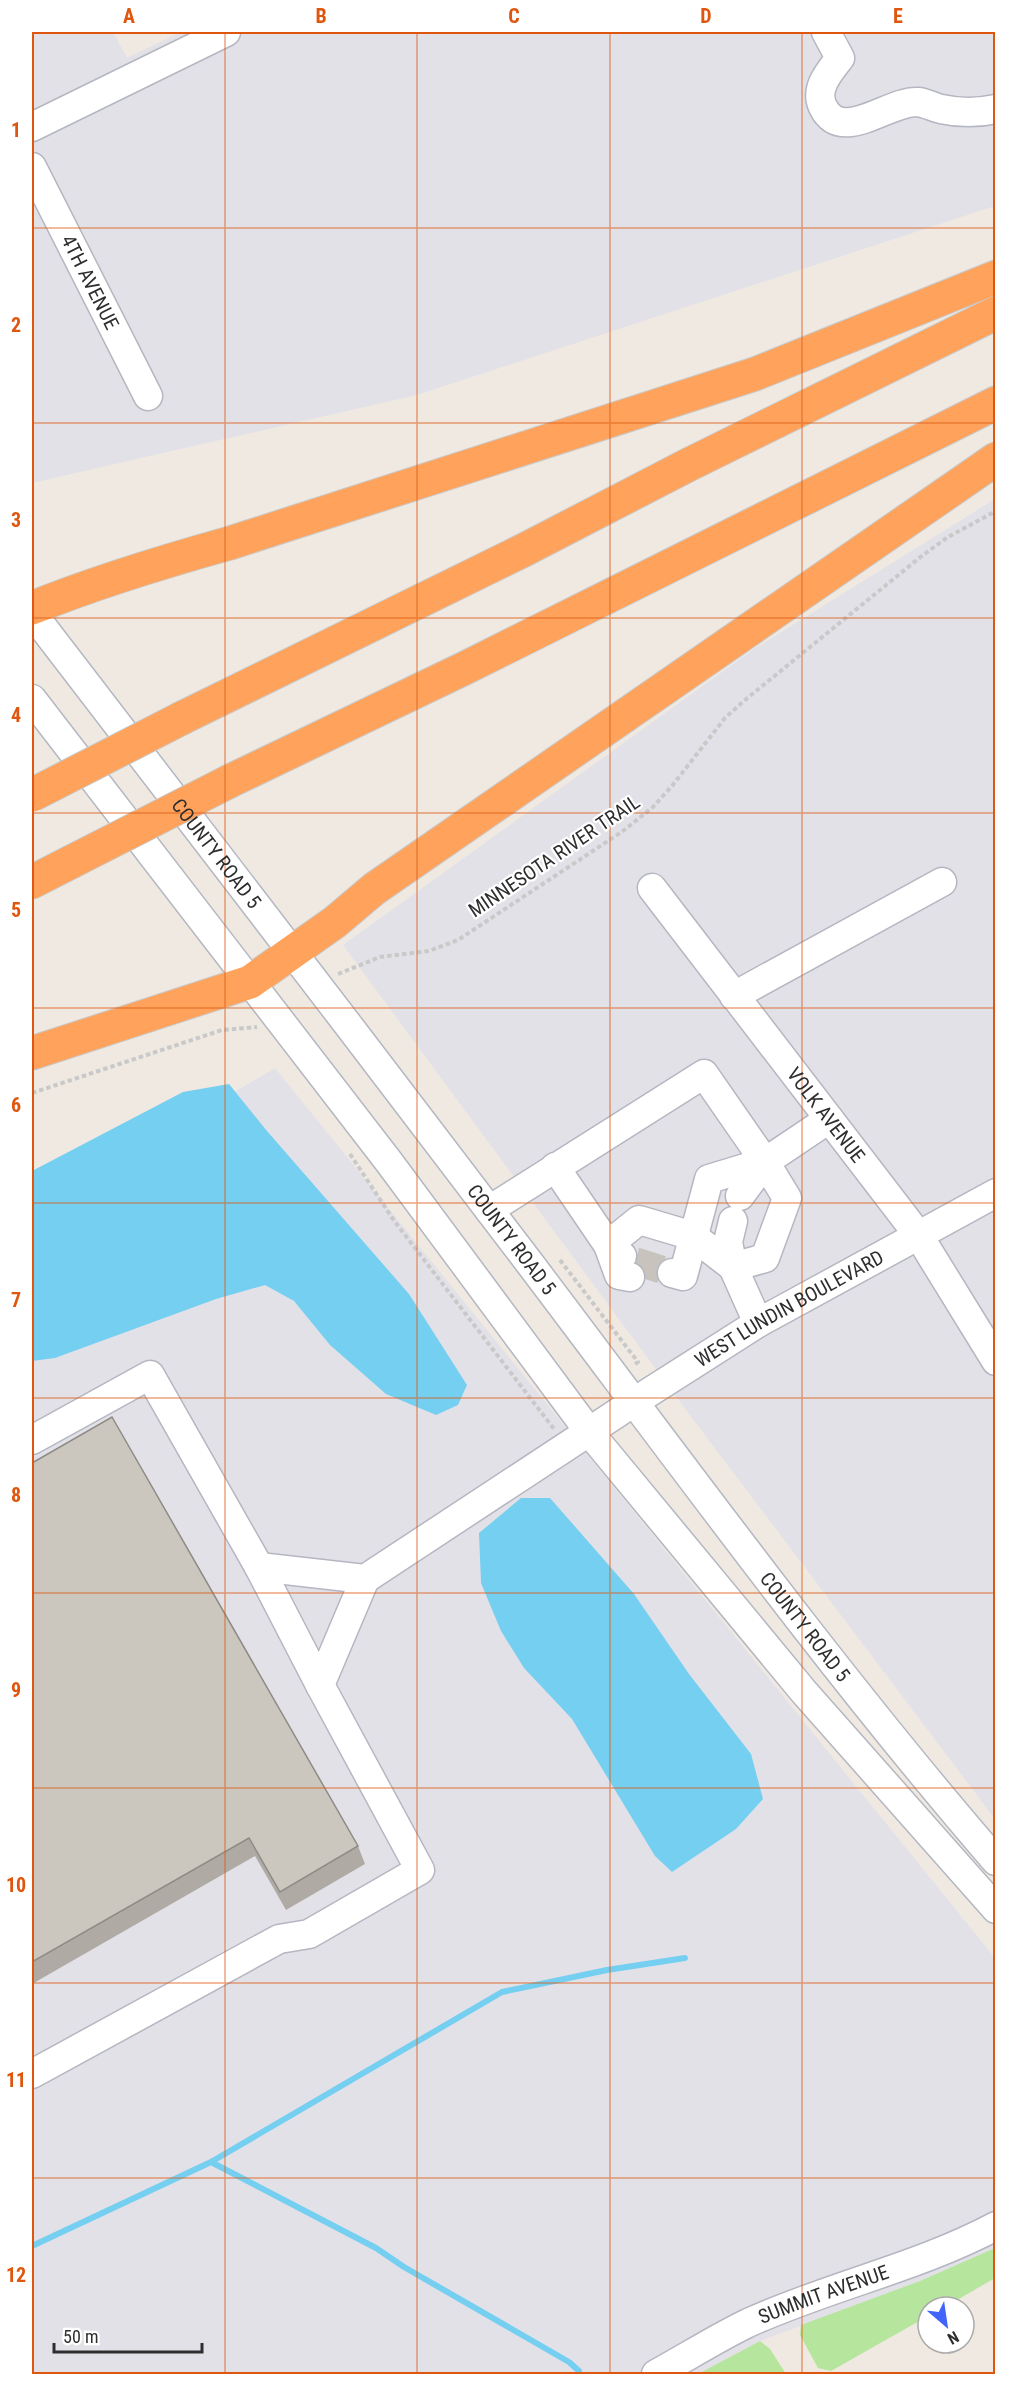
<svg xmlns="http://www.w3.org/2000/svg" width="1027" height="2406" viewBox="0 0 1027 2406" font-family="'Roboto Condensed',sans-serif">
<rect width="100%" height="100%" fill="#efe9e1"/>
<path fill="#e3e1e8" d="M32 32H113L127 58 181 32H995V206L417 395 32 483Z
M995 499V1819L683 1406 343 945 754 649Z
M275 1068 995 1958V2248L920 2281 760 2341 698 2374H32V1212Z"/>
<path fill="#b6e59e" d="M995 2248V2278L945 2307H928V2316L831 2371 818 2368 800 2335 801 2325 920 2281Z
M760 2341 770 2349 786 2374H698Z"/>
<path fill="#75cff0" d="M229 1084 267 1131 409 1294 467 1385 458 1405 436 1415 386 1394 330 1345 294 1301 265 1285 216 1299 55 1358 32 1361V1171L183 1092Z
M521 1498H550L634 1594 689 1674 751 1754 763 1799 736 1829 672 1872 655 1856 572 1719 524 1668 501 1631 481 1583 479 1533Z"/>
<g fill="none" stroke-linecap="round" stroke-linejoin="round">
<path stroke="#75cff0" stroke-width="6" d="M211 2162 376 2248 404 2267 569 2362 579 2371
M32 2246 211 2162 502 1992 607 1970 685 1958"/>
<path stroke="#c8c4bd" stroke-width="28" stroke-dasharray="28 14" stroke-linecap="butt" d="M635 1261 672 1273"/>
<g stroke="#b4b7c1" stroke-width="31">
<g id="minor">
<path d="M826 32 840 58C829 72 814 89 823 107 842 145 889 100 918 102 926 103 933 107 941 109 959 113 978 113 996 109"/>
<path d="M32 127 226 32"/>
<path id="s1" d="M32 167 148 396"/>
<path id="s2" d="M32 613C197 829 364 1044 528 1261 681 1463 830 1669 996 1861"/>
<path d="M32 699 389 1162 590 1433 804 1692 996 1909"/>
<path id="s3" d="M652 888 919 1236 996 1361"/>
<path d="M734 996 942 882"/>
<path d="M555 1167 608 1245 622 1256"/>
<path d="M489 1210 704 1074 765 1162 829 1119"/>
<path d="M672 1273 683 1276 709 1179 765 1162 740 1196"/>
<path d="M630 1277 619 1275 608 1245 639 1220 693 1236 733 1267 728 1242 733 1221"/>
<path d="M758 1323 733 1267 765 1258 787 1198 765 1162"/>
<path d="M32 1440 150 1375 259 1567 320 1685 420 1870 309 1934 279 1939 32 2074"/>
<path id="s4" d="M259 1567 365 1579 634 1402 758 1323 996 1193"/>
<path d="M320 1685 365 1579"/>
<path id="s5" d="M656 2374C687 2357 717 2338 748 2323 829 2286 917 2268 996 2226"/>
</g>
</g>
<g stroke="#c9c9c9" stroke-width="35">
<path id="highway" d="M32 608C96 582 162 562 230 543L755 374 996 277
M182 718 524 550 688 465 996 313
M230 781 465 668 996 403
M32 882 71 862
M32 1053 250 982 335 922 374 889 996 459"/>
</g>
<path stroke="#c9c9c9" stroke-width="4" stroke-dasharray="4.5 3" stroke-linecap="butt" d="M338 974 380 957 429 951 458 940 623 831 653 807 672 786 725 718 745 700 923 555 948 537 996 511
M32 1093 222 1030 257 1027
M350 1154 395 1222 554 1429
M560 1260 638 1362 634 1365"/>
<use href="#minor" stroke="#fff" stroke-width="28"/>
<use href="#highway" stroke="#ffa35c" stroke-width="33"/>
<g stroke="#c9c9c9" stroke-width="35" stroke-linecap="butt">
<path id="highway-bridge" d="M32 795 182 718
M71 862 230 781"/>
</g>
<use href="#highway-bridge" stroke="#ffa35c" stroke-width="33"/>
</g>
<path fill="#afaba4" d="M32 1463 358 1846 365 1864 286 1910 255 1856 32 1984Z"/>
<path fill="#cbc7bf" stroke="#8e8b86" stroke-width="1.5" d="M112 1417 358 1846 280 1892 249 1838 32 1962V1463Z"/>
<path fill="none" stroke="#df570e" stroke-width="1.5" stroke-opacity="0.55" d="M225 32V2374M417 32V2374M610 32V2374M802 32V2374M32 228H996M32 423H996M32 618H996M32 813H996M32 1008H996M32 1203H996M32 1398H996M32 1593H996M32 1788H996M32 1983H996M32 2178H996"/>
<g text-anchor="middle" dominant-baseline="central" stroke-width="4.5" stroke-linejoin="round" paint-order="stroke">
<g font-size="20" fill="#2e2e2e" stroke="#fff">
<text stroke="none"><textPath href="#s1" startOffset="129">4TH AVENUE</textPath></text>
<text stroke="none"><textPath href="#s2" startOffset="303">COUNTY ROAD 5</textPath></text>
<text transform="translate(554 856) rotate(-34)">MINNESOTA RIVER TRAIL</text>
<text stroke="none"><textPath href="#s3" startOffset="286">VOLK AVENUE</textPath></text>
<text stroke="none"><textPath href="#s2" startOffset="789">COUNTY ROAD 5</textPath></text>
<text stroke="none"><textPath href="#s4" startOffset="610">WEST LUNDIN BOULEVARD</textPath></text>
<text stroke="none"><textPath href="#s2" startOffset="1275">COUNTY ROAD 5</textPath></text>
<text stroke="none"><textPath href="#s5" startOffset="186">SUMMIT AVENUE</textPath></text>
</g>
</g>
<rect width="1027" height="2406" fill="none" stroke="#ffffff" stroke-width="66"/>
<g transform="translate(946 2325) rotate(151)"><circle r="28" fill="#ffffff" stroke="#ababab" stroke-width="1.5"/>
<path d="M0-4.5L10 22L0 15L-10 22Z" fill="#4264fb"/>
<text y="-9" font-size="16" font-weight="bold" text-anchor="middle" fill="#2e2e2e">N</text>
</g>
<path d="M54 2343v9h148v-9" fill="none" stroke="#2e2e2e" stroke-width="3"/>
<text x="63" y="2343" font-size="18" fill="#2e2e2e" stroke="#ffffff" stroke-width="4.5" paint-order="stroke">50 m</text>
<rect x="33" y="33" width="961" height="2340" fill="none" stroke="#df570e" stroke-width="2"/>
<g font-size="20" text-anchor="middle" font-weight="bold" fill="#df570e">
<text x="129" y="23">A</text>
<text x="321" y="23">B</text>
<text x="514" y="23">C</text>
<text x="706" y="23">D</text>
<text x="898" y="23">E</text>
<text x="16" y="137">1</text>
<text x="16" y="332">2</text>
<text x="16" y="527">3</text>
<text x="16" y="722">4</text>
<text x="16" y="917">5</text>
<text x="16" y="1112">6</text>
<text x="16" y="1307">7</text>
<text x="16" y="1502">8</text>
<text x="16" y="1697">9</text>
<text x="16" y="1892">10</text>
<text x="16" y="2087">11</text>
<text x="16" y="2282">12</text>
</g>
</svg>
